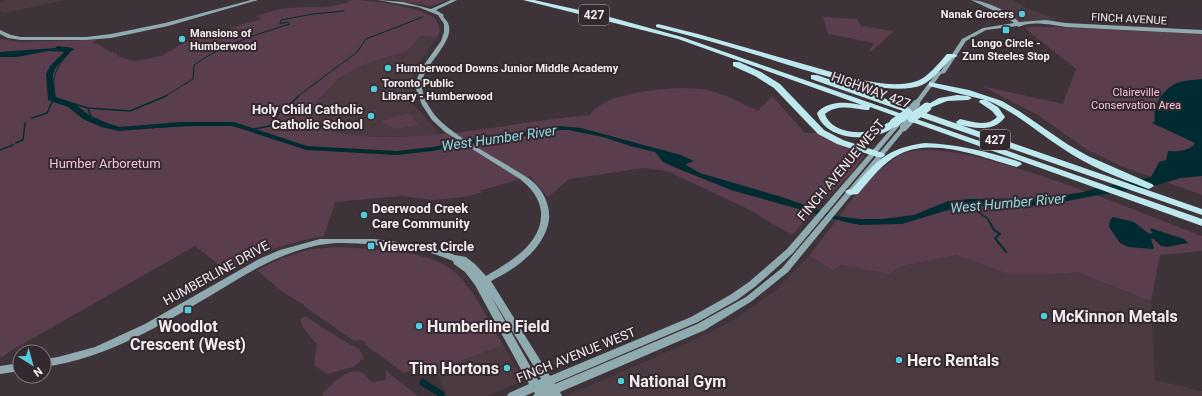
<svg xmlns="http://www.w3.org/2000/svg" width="1202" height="396" viewBox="0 0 1202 396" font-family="Roboto,sans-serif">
<rect width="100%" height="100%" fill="#3e3338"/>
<path fill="#4b3a42" d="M8 0H67L3 13 0 10V2Z
M978 0H1013L1026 8 1054 18 1056 22 1021 21Z
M420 36 437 37 414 71 411 90 414 105 441 135 414 137 358 136 343 135 318 127V100L339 78 365 64 407 51Z
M956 255 1008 274 1077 272 1151 301 1155 380 1202 391V396H566L690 342 732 321 776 290 809 256 833 270 840 265 889 274 902 266Z
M503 345 523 379 522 381 487 396H447L435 371Z"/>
<path fill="#5b3e4d" d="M352 0C370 0 423 7 435 19 438 22 439 28 440 31L437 37 420 36 407 51 365 64 339 78 318 100V126C339 136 361 136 384 137 453 138 521 121 590 115 603 91 676 86 701 89 718 90 743 104 758 111L772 96 805 133H817L835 142 860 151 864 155V157L851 174 826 198 792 235 746 208 667 171 643 168 569 179 548 197 530 176 479 191 483 192 464 197 434 200 400 196 335 202 324 236C287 243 260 252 227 271L195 246 12 350 1 358 0 356V39L21 42 96 40 92 43C103 44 105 52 117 53V56L135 61 162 56 183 43 261 19 256 16C267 13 279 8 290 8 312 6 332 10 352 0Z
M395 0H448L431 6Z
M823 17 857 19 861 26 894 31 872 51H869L874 43 828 34Z
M1028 27H1057L1202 34V195L1121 166 1086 149 1038 115 982 86 1063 104 1076 69 1027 30 1026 28Z
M407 114 412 115 418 125 396 129 383 123V120Z
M919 150C959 150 991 160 1029 172 1087 190 1144 214 1202 236V251L1160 255 1151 301 1077 272 1053 274H1008L956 255 902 266 889 274 840 265 833 270 809 256 864 184 882 168 902 153Z
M341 247C375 250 433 249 458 275 477 295 489 322 503 345L421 376 407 367 411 371 404 373 364 344 366 342 361 340 354 341 304 306V305L281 291 257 270 282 258 312 249Z
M305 316 326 330 360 350 364 358 353 367 327 374 314 365 317 345 303 327 300 319Z
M386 369 392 376 418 396H323L322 394C332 385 345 368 360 372 364 373 368 379 372 382L386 380Z"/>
<path fill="#002c31" d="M68 47 75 49 69 52 49 51 17 57H0V52Z
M1202 79V176L1181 178 1157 185 1093 196 1043 206H966L958 207 902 224 860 225 845 222 731 190 674 167 663 162 655 152 630 146 603 137 568 130H560L496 141H489L484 138 560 126 581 128 681 155 694 161 686 164V165L700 173 785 198 836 216 860 219H882L914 215 948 201 969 199 1048 198 1083 192 1105 186 1127 183 1151 177 1159 162 1166 160 1168 151C1178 152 1189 151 1195 143L1152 123 1155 121C1152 106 1163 89 1177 83 1185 80 1194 80 1202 79Z
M1113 217 1134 222 1148 233 1152 234 1150 228 1184 239 1188 243 1167 247 1161 246 1154 239H1151L1154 248 1153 249 1128 247 1120 243 1109 227 1110 220Z
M422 378 444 392 445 396H438L419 384Z"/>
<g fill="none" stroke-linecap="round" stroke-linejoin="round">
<path stroke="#002c31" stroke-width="1" d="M55 97C52 74 55 70 69 52
M164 97 193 79 194 65C222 45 257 34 290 24L288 22 280 24 281 20 313 14 344 11
M297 97 357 52 366 39 423 17"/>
<path stroke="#002c31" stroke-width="1.5" d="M55 98 88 108 130 111 166 96
M88 108 92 121 104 123 122 129 218 124 231 125 249 130 270 126 278 114 299 96
M32 118 47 113 55 96
M16 143 23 140 25 123
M0 150 13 145
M969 205 988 219 991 225"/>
<path stroke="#002c31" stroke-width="2" d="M991 224 993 229 1000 234 995 238 1006 252"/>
<path fill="#002c31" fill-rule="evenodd" d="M58 46 65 47 71 51C65 60 53 66 53 77 53 84 56 90 55 97L74 103 89 115 107 123 119 127 181 122H234L307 146 397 151 432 147 497 135 501 137 497 139 432 151 397 155 306 150 233 126H181L119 131 101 127 83 119 68 107 48 100 46 74 50 66 64 52 56 49V47Z"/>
<path fill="#8fabaf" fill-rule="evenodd" d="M251 0H258L168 26 111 38 86 40H21L8 38 0 34V30L11 35 21 37H86L111 34 165 23Z
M377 0 403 2 431 9 451 0H457L436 10 444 15 443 16C444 18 447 21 448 23 456 40 426 63 423 79 420 89 425 100 430 108 442 131 492 155 515 170 521 174 528 177 533 182 546 193 553 212 547 228 539 253 513 270 491 281L550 376 691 317 730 295 749 282 787 249 896 123H900L901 124 793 253 756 286 737 300 698 322 555 383V384L697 324 746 297 782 268 902 126 904 125 907 127 788 272 752 301 705 330 560 392 562 396H533L535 393 534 392 525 396H507L509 393 529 384 475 285 465 272 454 264 453 261C445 258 436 254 427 252 419 250 409 249 400 248 376 245 343 240 319 245 280 253 251 271 218 291 163 324 108 358 44 367V359L58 357 95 347 145 324 259 259 280 250 320 239H374L428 246 455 255 466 257 475 264 486 276C510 262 543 243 541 212 540 198 530 187 520 179L445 132 432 120 422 105 416 89 417 79 421 69 441 41 444 32V24L438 15 418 7ZM491 296 539 375 541 379 538 380Z
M971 0C984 0 1010 12 1019 22L1046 20 1066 23 1202 30V34L1066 27C1054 25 1030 20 1019 27L1017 26 986 30 966 41 945 73 941 74 918 105H914V103L937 72 941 71 962 39 983 28 1014 23 1003 15Z
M20 363V371L0 374V366Z"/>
<path fill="#bce8ee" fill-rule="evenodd" d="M523 0H534L606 16 682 37 1202 219V226L870 107 869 110H866C853 108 836 104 825 114 831 132 858 135 874 130 881 128 887 122 894 120L898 123C880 144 825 143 817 113 828 100 847 102 862 105L678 39Z
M658 24 698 34 849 77C870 82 896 88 917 81 927 78 940 62 947 54H954L958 56 952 58C943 66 933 80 922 85 886 100 792 65 753 54 721 44 688 35 656 27V25Z
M733 62H739L761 72 780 84 824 130 843 140 883 153 885 155 883 157H877L837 144 818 134 774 88 755 76 733 66Z
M811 75H817L1202 209V215L811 79Z
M929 82 969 90 1002 101 1019 111 1067 144 1088 156 1152 184 1154 186 1149 189 1146 188C1117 177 1088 166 1062 148 1037 132 1015 111 986 100L998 107 1005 117C994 133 973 128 957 124L956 122 960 119C972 122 988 127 997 117L992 111 979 102 980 100H985L929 86Z
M957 95 968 96 972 98 968 100 947 101 927 109 923 107 939 98Z
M925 143C958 144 989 152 1020 162L1022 164 1017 167C983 158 935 137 900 154 883 162 870 180 858 194L850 195 845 192 847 190 852 189C876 161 887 148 925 143Z"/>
<path stroke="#8fabaf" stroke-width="8" d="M904 118 916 104
M904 127 916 114"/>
<path stroke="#bce8ee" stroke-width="9" d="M912 118 927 107
M894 123 908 113"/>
</g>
<g fill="#53cbdb" stroke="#33292e" stroke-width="1.5">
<circle cx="1022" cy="14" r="4"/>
<rect x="1002" y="26" width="8" height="8" rx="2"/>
<circle cx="182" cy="39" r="4"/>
<circle cx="388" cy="68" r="4"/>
<circle cx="374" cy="89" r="4"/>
<circle cx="371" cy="116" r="4"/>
<circle cx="364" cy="215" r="4"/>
<rect x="367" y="242" width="8" height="8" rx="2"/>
<rect x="184" y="306" width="8" height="8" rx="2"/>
<circle cx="1044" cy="316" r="4"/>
<circle cx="419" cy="326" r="4"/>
<circle cx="899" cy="360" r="4"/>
<circle cx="507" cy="368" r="4"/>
<circle cx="621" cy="381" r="4"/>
</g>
<g text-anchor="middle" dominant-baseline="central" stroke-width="4" stroke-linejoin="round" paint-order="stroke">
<g font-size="11" font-weight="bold" fill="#f3ecef" stroke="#33292e" text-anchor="start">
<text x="1014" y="14" text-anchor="end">Nanak Grocers</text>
<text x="190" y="33">Mansions of<tspan x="190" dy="13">Humberwood</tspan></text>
<text x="1006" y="43" text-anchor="middle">Longo Circle -<tspan x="1006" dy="13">Zum Steeles Stop</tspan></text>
<text x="396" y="68">Humberwood Downs Junior Middle Academy</text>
<text x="382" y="83">Toronto Public<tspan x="382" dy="13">Library - Humberwood</tspan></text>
</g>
<g font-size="11" fill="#f3ecef" stroke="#33292e">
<text transform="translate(1129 19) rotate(3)">FINCH AVENUE</text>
</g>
<g font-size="11" fill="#fac0de" stroke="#33292e">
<text x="1136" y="92">Claireville<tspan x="1136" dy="13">Conservation Area</tspan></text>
</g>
<g fill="#33292e" stroke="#b9b2b5" stroke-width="1">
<rect x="579" y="5" width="30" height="20" rx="3"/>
<rect x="980" y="130" width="30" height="20" rx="3"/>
</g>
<g font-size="12" font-weight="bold" fill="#f3ecef">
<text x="594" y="15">427</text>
<text x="995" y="140">427</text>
</g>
<g font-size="13" fill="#f3ecef" stroke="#33292e">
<text transform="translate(871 90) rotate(20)">HIGHWAY 427</text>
<text transform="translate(841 170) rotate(-50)">FINCH AVENUE WEST</text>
<text transform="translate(216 273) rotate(-29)">HUMBERLINE DRIVE</text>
<text transform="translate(576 355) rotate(-22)">FINCH AVENUE WEST</text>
</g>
<g font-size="13" font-weight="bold" fill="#f3ecef" stroke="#33292e" text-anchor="start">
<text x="363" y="109" text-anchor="end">Holy Child Catholic<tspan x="363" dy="15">Catholic School</tspan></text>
<text x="372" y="208">Deerwood Creek<tspan x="372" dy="15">Care Community</tspan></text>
<text x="379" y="246">Viewcrest Circle</text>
</g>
<g font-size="13" fill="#fac0de" stroke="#33292e">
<text x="105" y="163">Humber Arboretum</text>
</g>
<g font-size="14" font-style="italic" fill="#8fd9e5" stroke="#33292e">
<text transform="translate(499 138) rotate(-8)">West Humber River</text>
<text transform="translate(1008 203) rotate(-5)">West Humber River</text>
</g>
<g font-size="16" font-weight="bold" fill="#f3ecef" stroke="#33292e" text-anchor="start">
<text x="1052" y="316">McKinnon Metals</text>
<text x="188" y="326" text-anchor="middle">Woodlot<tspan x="188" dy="18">Crescent (West)</tspan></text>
<text x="427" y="326">Humberline Field</text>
<text x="907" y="360">Herc Rentals</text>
<text x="499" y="368" text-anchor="end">Tim Hortons</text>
<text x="629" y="381">National Gym</text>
</g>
</g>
<g transform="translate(32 364) rotate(143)"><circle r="19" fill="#33292e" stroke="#80777b"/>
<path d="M0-3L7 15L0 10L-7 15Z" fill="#53cbdb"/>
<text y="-6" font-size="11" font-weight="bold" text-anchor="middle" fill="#f3ecef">N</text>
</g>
</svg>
